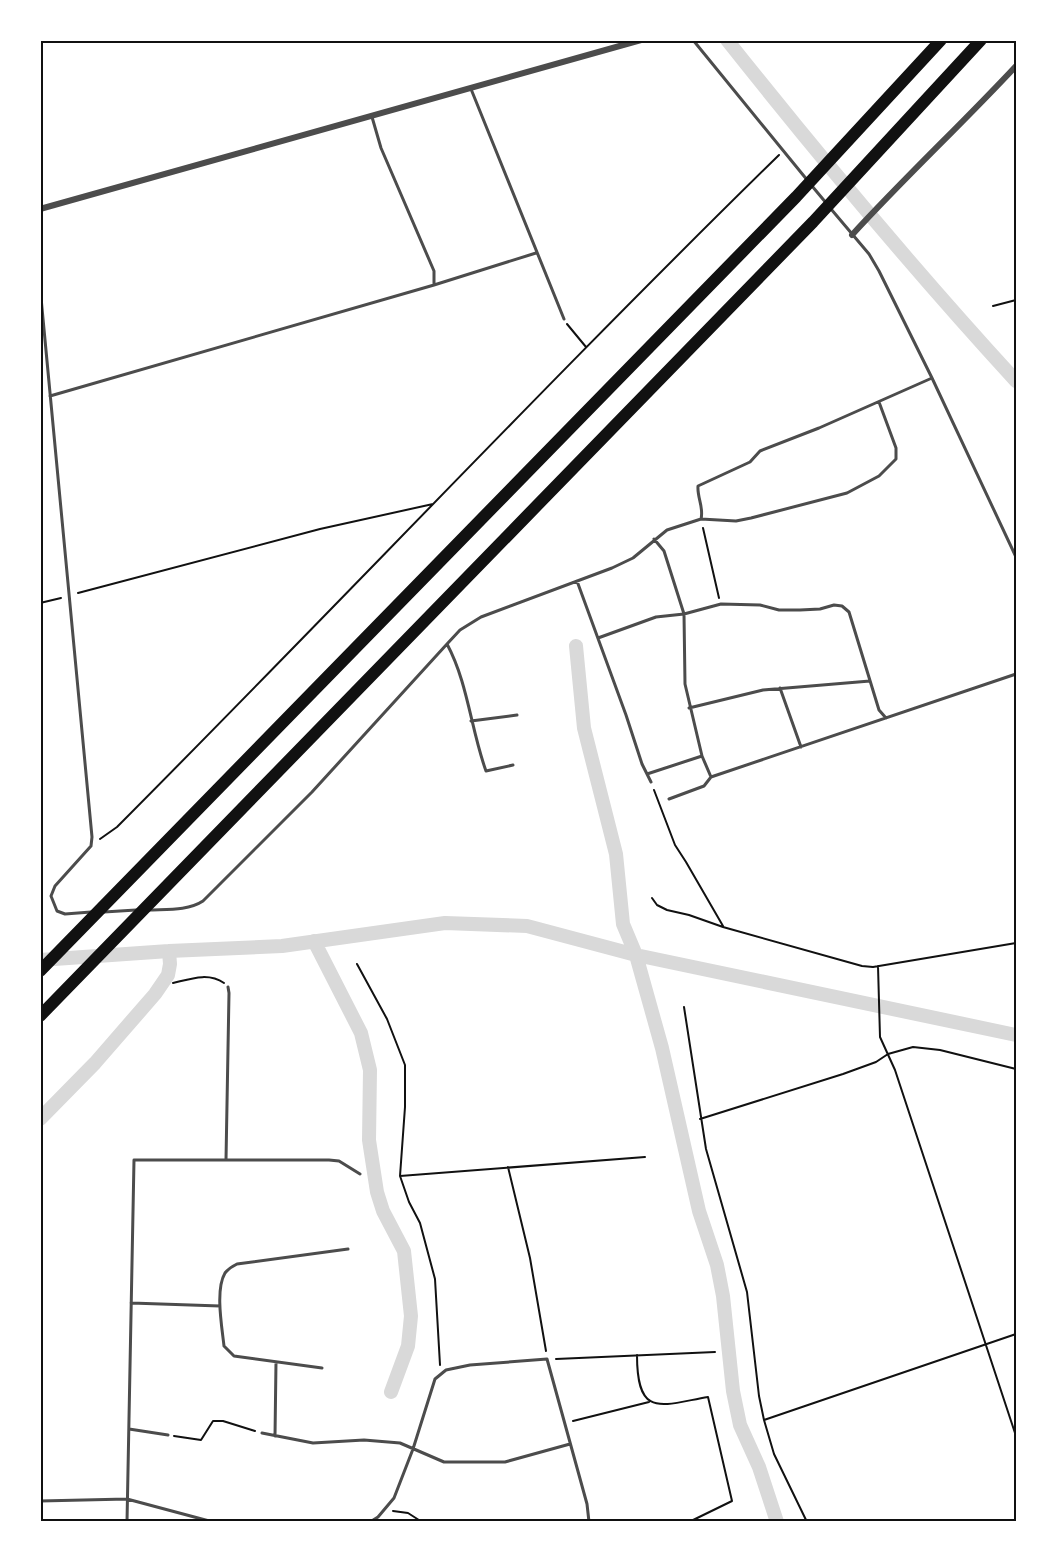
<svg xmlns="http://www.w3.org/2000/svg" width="1057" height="1562" viewBox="0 0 1057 1562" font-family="Overpass,sans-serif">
<rect width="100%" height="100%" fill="#fff"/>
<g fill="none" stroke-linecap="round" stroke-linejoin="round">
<path stroke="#d9d9d9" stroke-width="14" d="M727 40C820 157 916 272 1016 381
M576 646 584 728 616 854 623 924 636 955 662 1048 699 1211 717 1265 723 1296 733 1391 740 1425 759 1467 777 1522
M314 941 361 1033 370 1070 369 1140 377 1192 383 1211 404 1251 411 1316 408 1346 391 1392
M40 960 169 951 282 946 445 923 527 926 636 955 1016 1035
M40 1119 95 1063 155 994 168 975 170 964 169 951"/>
<path stroke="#111" stroke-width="2" d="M993 306 1016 300
M567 324 586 347
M703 528 719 598
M78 593 320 529 433 504
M40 603 61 598
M654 790 675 845 686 862 723 926
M100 839 117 827C339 604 554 375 779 155
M652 898 657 905 667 910 689 915 723 927 862 966 873 967 1016 943
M357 964 387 1019 405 1065V1107L400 1176 409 1202 420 1223 435 1279 440 1365
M878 966 880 1037 895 1070 1016 1436
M173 983C190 979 208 972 224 983
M684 1007 706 1149 747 1292 759 1396 764 1420 774 1454 807 1522
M700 1119 843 1074 876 1062 888 1054 913 1047 940 1050 1016 1069
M508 1167 530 1258 546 1351
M400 1176 645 1157
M637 1355C637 1419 661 1405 708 1397L732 1501 689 1522
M556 1359 715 1352
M764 1420 1016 1334
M573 1421 649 1402
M174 1436 201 1440 213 1421H223L255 1431
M393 1511 408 1513 422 1522"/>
<path stroke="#4c4c4c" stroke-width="3" d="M693 40 808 181
M471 89 564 319
M372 117 381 148 434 271V285
M812 186 827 204
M831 209 869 254 879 271 932 378 1016 557
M40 287 92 837 91 846 55 886 51 896 57 911 65 914 91 912
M50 396 434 285 536 253
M701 519 736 521 751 518 847 493 879 476 896 459V448L879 402
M654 539 664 551 684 614 685 684 702 756 711 777
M577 581 626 715 642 764 651 782
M598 638 656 617 684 614 721 604 760 605 779 610H800L820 609 834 605 842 606 849 612 879 710 886 718
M447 644C468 683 471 730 486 771L513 765
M780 688 801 747
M689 708 763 690 870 681
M471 721 517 715
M647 774 702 756
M669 799 704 786 711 777 1016 674
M148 910C166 909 188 911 203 901L312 792 447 644 460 630 481 617 612 568 633 558 667 530 701 519C704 507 697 498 698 486L750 462 760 451 819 428 932 378
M104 912 136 910
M226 1160 229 993 228 987
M131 1303 220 1306
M322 1368 234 1356 224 1346C222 1327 215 1290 225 1273 228 1269 233 1266 237 1264L348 1249
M129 1429 168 1435
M262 1433 313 1443 364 1440 400 1443 444 1462H505L570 1444
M275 1436 276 1362
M40 1501 127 1499 213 1522
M127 1522 134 1160H329L339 1161 360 1174
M370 1522 378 1517 394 1498 413 1449 435 1379 446 1370 470 1365 547 1359 587 1504 589 1522
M495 1522 496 1521"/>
<path stroke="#4c4c4c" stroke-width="6" d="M40 209 641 40
M852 235C905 177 963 123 1016 66"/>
<path stroke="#111" stroke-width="12" d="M40 971 796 197 941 40
M40 1016 813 222 981 40"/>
</g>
<rect width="1057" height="1562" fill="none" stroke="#ffffff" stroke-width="84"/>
<rect x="42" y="42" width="973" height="1478" fill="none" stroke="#111" stroke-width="2"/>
</svg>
